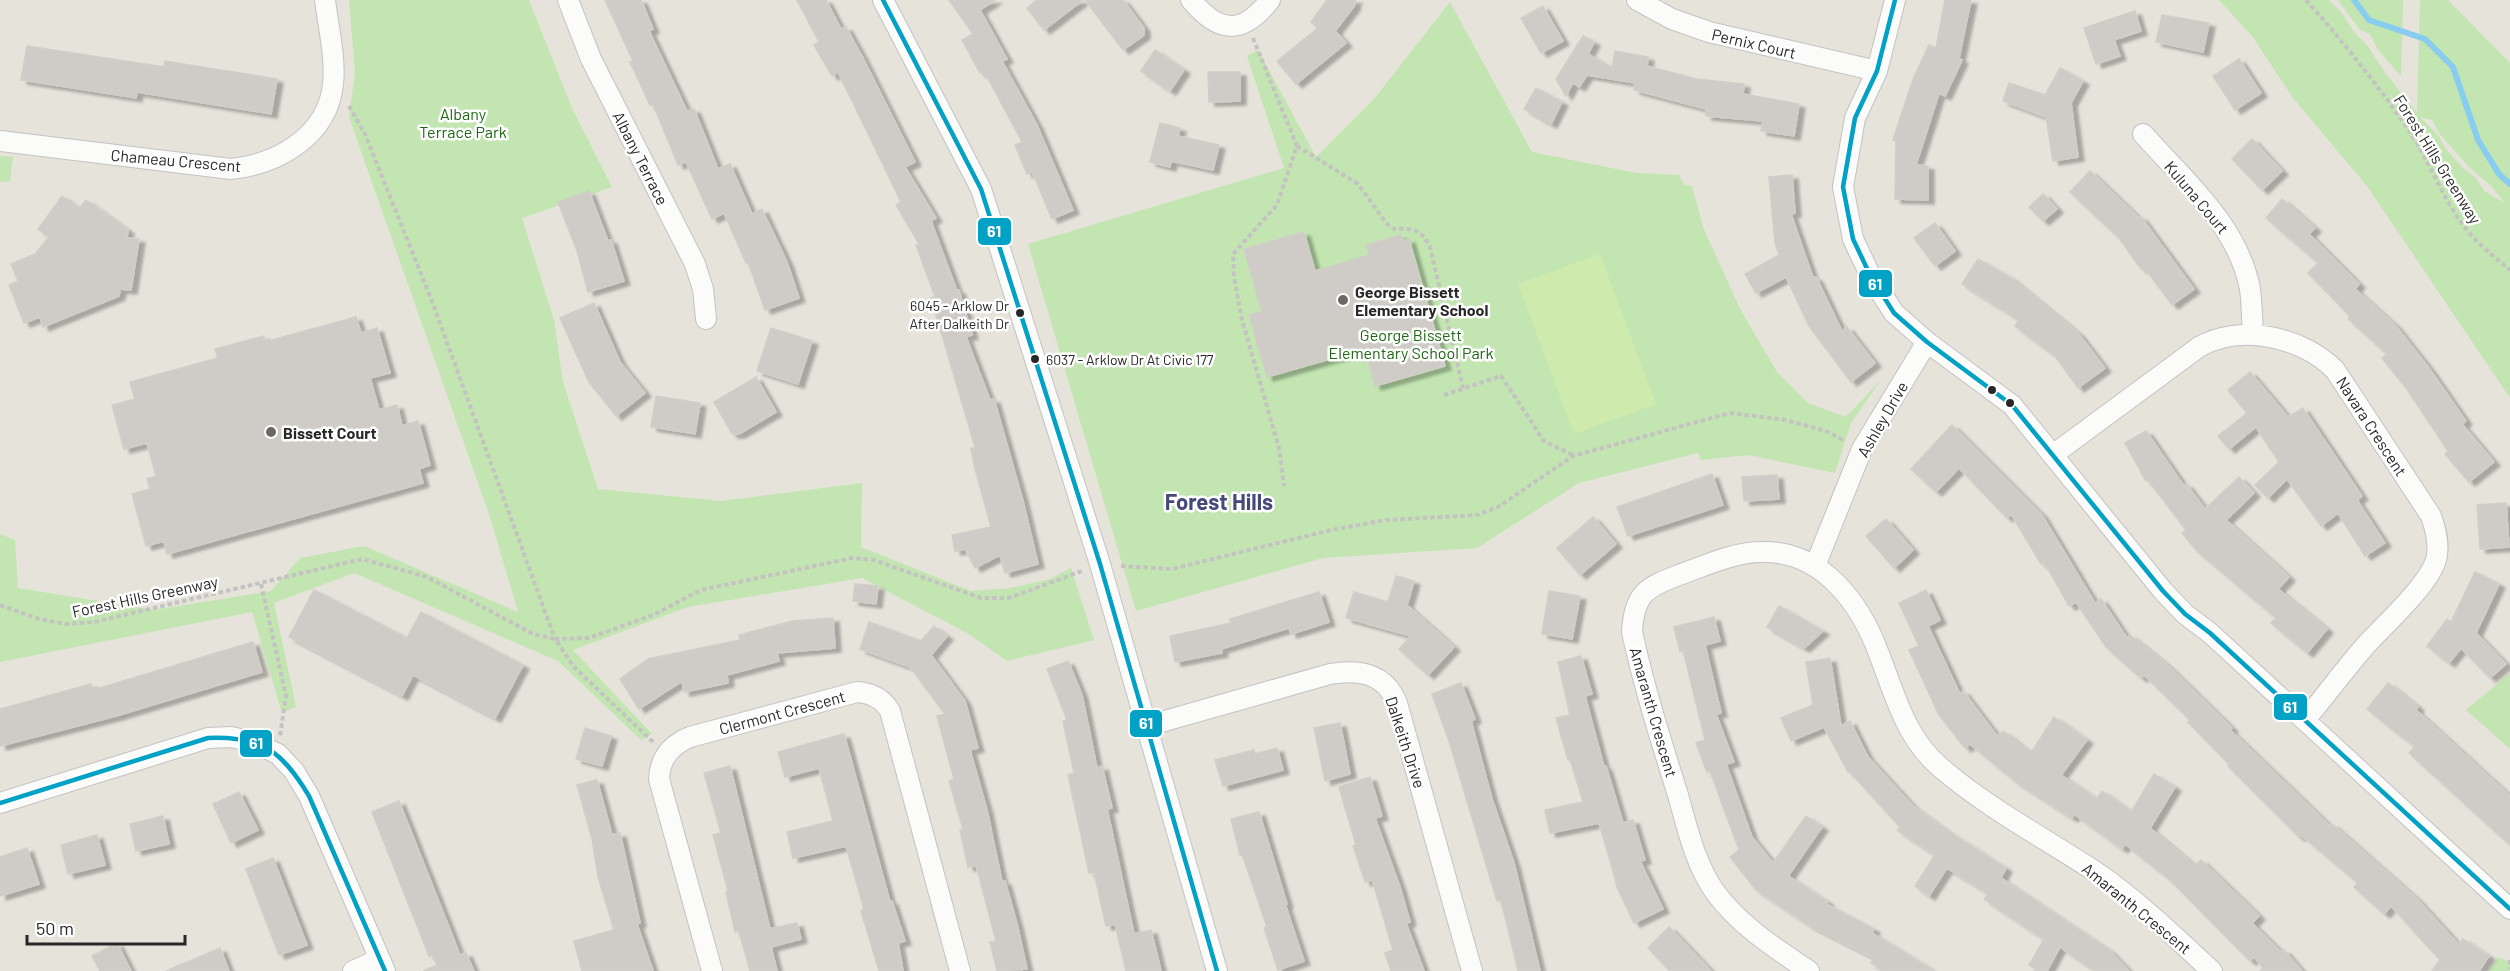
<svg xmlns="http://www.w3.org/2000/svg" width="2510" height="971" viewBox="0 0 2510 971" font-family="Barlow,sans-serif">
<defs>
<filter id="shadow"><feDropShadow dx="6" dy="4" stdDeviation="1.5" flood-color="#0004"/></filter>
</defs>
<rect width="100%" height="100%" fill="#e6e3db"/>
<path fill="#c2e5b1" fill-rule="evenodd" d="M349 0H529L572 108 612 187 522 218 554 320 563 382 598 489 721 501 862 483 861 547 971 591 1010 588 1050 579 1071 568 1094 640 1007 661 967 633 862 578 688 607 573 650 652 734 641 740 558 661 354 573 274 603 296 707 282 713 252 612 0 662V534L15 540 18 588 154 610 271 591 300 558 364 546 518 612 490 517 349 117 355 73Z
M2219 0H2329L2342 13 2354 32 2367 45 2384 71 2417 113 2420 0H2448L2510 63V398L2367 186 2293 98 2252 36ZM2420 117 2432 120 2439 133 2468 166 2492 187 2505 203 2484 191 2476 178 2462 167 2445 148 2439 136Z
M2338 0H2403L2401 76 2378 50 2370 34 2360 30Z
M1450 2 1532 152 1636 173 1679 175 1684 185 1692 186 1703 227 1740 309 1777 372 1808 403 1846 417 1880 381 1851 423 1835 473 1748 455 1701 460 1698 453 1579 483 1477 548 1323 558 1136 611 1028 244 1284 168 1247 56 1258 50 1316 157 1374 99Z
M0 156 13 157 10 181 0 182Z
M2510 673V749L2466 710Z
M2498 957 2510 962V971H2489Z"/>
<path fill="#ceeaad" d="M1600 254 1656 404 1574 434 1518 284Z"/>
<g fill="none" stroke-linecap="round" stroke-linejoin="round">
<path stroke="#88ccef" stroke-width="6" d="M2354 0 2369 20 2425 39 2453 67 2478 140 2499 174 2510 184"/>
</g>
<path fill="#cfccc7" stroke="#d1cec8" stroke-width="1.5" filter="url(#shadow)" d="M605 0H641L653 29 649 31 687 111 694 109 718 169 730 164 752 214 762 209 787 262 799 298 765 310 748 262 746 263 724 213 712 219 686 162 678 165 653 104 650 105 630 62 633 61Z
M797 0H826L841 29 846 27 863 58 915 162 905 167 936 218 931 221 957 291 959 290 972 335 966 337 990 400 994 399 1023 501 1038 564 1005 573 1000 555 975 568 965 549 955 551 952 535 991 527 974 465 971 449 975 447 931 298 935 297 916 245 919 244 896 205 901 202 838 72 832 76 814 45 819 42Z
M949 0H995L980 10 1007 59 1002 61 1037 125 1073 210 1052 219 1032 171 1027 174 1015 145 1022 142 984 71 980 73 962 40 973 34Z
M1037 0H1083L1044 30 1027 8Z
M1085 0H1123L1144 28V35L1123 50Z
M1327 0H1356L1353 4 1355 5 1335 31 1346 43 1296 84 1277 61 1318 28 1311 22Z
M1945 0H1971L1959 58 1962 60 1945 96 1939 93 1916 165 1928 166V200L1895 199 1896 141 1893 140 1913 79 1929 45 1936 48Z
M1543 6 1563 41 1541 53 1521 18Z
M2135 11 2141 31 2114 40 2120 56 2096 64 2084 28Z
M2162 15 2209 23 2203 52 2156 42Z
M1583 36 1594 42 1588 54 1612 68 1615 51 1648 57 1647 66 1696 79 1744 84 1743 94 1799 104 1794 136 1761 131 1763 121 1706 116V109L1634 90 1635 83 1587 75 1579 87 1573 83 1566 96 1556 79Z
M27 46 164 67 165 61 277 79 271 114 137 92 136 98 21 80Z
M1155 50 1184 70 1170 91 1141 71Z
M2239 59 2261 93 2235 110 2213 76Z
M2060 68 2083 81 2071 103 2078 157 2053 161 2046 117 2003 101 2009 83 2045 95Z
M1208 72H1240V101L1209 102Z
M1536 88 1562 102 1551 124 1524 109Z
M1160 123 1180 128 1178 136 1219 145 1213 170 1171 161 1170 167 1150 162Z
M2252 139 2282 171 2262 190 2232 159Z
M2090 171 2139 218 2141 217 2194 289 2172 305 2144 267 2141 269 2119 238 2070 192Z
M1792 175 1795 213 1791 214 1813 278 1816 277 1842 331 1847 327 1875 363 1851 382 1809 326 1786 277 1756 293 1745 274 1779 255 1775 243 1769 177Z
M589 191 608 241 611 240 624 281 588 292 577 251 558 202Z
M2043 194 2057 209 2043 221 2029 207Z
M62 196 79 209 86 200 128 230 127 238 139 239 131 290 120 289 119 296 43 327 40 317 24 323 9 285 18 281 11 264 35 254 49 237 38 229Z
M2282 199 2315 228 2309 234 2359 284 2355 289 2395 325 2429 368 2466 421 2462 424 2494 462 2469 482 2445 454 2448 451 2406 388 2382 358 2387 354 2348 319 2350 316 2308 273 2318 263 2266 218Z
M1935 223 1955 251 1935 266 1914 238Z
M1304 232 1315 271 1369 255 1366 245 1401 235 1403 241 1409 239 1445 366 1375 386 1365 349 1267 377 1249 315 1262 312 1244 249Z
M1978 259 2011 278 2078 333 2105 368 2078 388 2055 356 2015 326 2019 319 1962 284Z
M594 303 620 362 645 393 616 416 589 382 560 318Z
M356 317 361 333 377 328 390 373 370 378 379 410 397 405 402 426 418 421 430 465 419 469 423 483 167 554 164 541 146 546 132 494 150 489 147 479 156 476 147 443 124 449 112 405 135 399 130 382 218 358 215 349 264 336 265 342Z
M771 328 812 341 798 384 757 371Z
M2250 372 2288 417 2303 408 2362 496 2357 500 2385 543 2365 556 2338 513 2321 526 2287 479 2268 498 2255 485 2279 462 2256 427 2229 449 2218 436 2247 413 2228 390Z
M756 377 776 412 739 434H732L714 402Z
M656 396 700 403 695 434 651 427Z
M1952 425 2042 515 2095 603 2101 599 2127 638 2130 635 2166 664 2232 728 2230 730 2330 826 2332 824 2417 899 2459 945 2463 939 2489 956 2479 971H2432L2440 960 2391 906 2384 914 2354 887 2358 883 2301 835 2299 837 2228 766 2229 764 2188 722 2190 720 2144 675 2141 678 2106 647 2076 602 2069 606 2044 562 2041 564 2011 514 2007 518 1959 468 1936 492 1911 469Z
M2146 431 2184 486 2186 484 2205 509 2239 477 2254 493 2226 520 2289 577 2278 589 2327 629 2307 653 2271 623 2276 618 2197 551 2182 533 2186 530 2148 480 2146 481 2125 443Z
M1712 474 1723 505 1628 536 1617 507Z
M1777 475 1779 499 1744 501 1742 477Z
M2506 503 2509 547 2480 549 2477 505Z
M1593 517 1616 544 1580 575 1557 548Z
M1886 519 1913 550 1894 568 1866 536Z
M2475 572 2499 584 2476 633 2506 664 2490 678 2461 648 2449 663 2427 646 2447 619 2451 622Z
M1396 576 1414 581 1407 605 1454 647 1428 675 1399 649 1411 636 1346 618 1354 592 1388 602Z
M855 584 878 586 876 604 853 601Z
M314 590 407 638 421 612 523 665 495 718 413 675 402 696 289 637Z
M1926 590 1940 620 1928 626 1960 694 1963 691 1998 737 2003 731 2031 753 2054 717 2087 740 2061 775 2097 799 2102 791 2131 812 2154 774 2175 787 2150 828 2195 866 2201 860 2259 916 2252 923 2281 952 2284 950 2302 971H2260L2263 968 2254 957 2250 961 2170 880 2125 844 2122 849 2074 814 2072 818 2016 782 1970 744 1965 748 1939 715 1909 650 1919 646 1899 603Z
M1549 591 1580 596 1572 639 1542 634Z
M1319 592 1329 622 1291 634 1289 628 1221 649 1222 653 1175 662 1170 636 1231 623 1230 619Z
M1779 606 1823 631 1804 648 1767 627Z
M1714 617 1720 641 1705 645 1721 713 1716 714 1734 762 1726 764 1752 837 1773 863 1806 816 1822 827 1788 876 1828 902 1826 904 1874 929 1872 933 1934 971H1883L1871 963 1874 958 1811 926 1756 890 1730 857 1739 850 1710 771 1707 772 1696 743 1705 740 1683 650 1680 651 1674 627Z
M833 618 835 648 777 653 779 661 727 675 728 683 684 692 682 681 639 709 620 679 648 659 740 640 739 635 793 621Z
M869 622 921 641 934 626 947 636 931 655 965 701 978 748 970 750 987 810 1002 882 1005 881 1017 924 1027 969 997 971 990 942 996 941 976 865 968 867 960 830 963 829 949 781 954 779 937 716 945 714 910 667 860 649Z
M253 642 262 672 116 716 0 746V709L91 684 93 690Z
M1581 656 1592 694 1585 696 1604 767 1606 766 1623 823 1633 820 1645 860 1640 861 1663 909 1634 923 1616 885H1617L1599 823 1550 833 1545 810 1583 802 1570 759 1568 760 1556 718 1570 715 1558 662Z
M1830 658 1841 726 1850 721 1868 757 1913 806 1950 833 2006 868 2001 878 2109 950 2129 971H2095L2060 947 2047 971H2039L2029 965 2044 939 1984 899 1988 893 1947 868 1929 896 1915 886 1935 855 1897 830 1900 827 1849 771 1848 772 1824 727 1791 741 1781 718 1813 705 1806 662Z
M1068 661 1082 695 1097 768 1102 766 1112 808 1107 809 1134 934 1151 930 1161 971H1126L1115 924 1106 926 1094 872 1089 873 1068 775 1074 773 1063 721 1067 720 1047 669Z
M1461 683 1475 719 1471 721 1492 799 1514 863 1540 971H1518L1501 900 1497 901 1449 741 1432 694Z
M2388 683 2418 707 2416 710 2510 796V845L2409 753 2415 747 2367 709Z
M1340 723 1350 774 1325 781 1314 728Z
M585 728 611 736 602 766 576 759Z
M844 734 890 902 892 901 905 941 898 943 903 971H879L861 911 864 909 846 846 793 858 787 832 833 821 819 768 785 777 778 752Z
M1277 748 1283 770 1223 786 1215 760 1254 750 1255 754Z
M730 766 770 929 797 923 801 939 771 947 777 971H750L739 931 735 932 726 892 728 891 713 835 721 833 704 773Z
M1370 777 1382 816 1375 818 1400 887 1410 922 1406 923 1424 971H1391L1385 953 1393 950 1372 879 1365 882 1353 846 1356 845 1339 787Z
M597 780 612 835 620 833 640 923 637 924 653 971H582L574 941 614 930 598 877 592 839 577 785Z
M239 792 258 830 231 843 213 804Z
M399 801 460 955 466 953 474 971H423L437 965 433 955 429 956 372 812Z
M1259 812 1287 904H1285L1304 961 1278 970 1264 928 1267 927 1242 854 1240 855 1231 819Z
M163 816 169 844 136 851 130 824Z
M97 835 105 865 68 874 61 845Z
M27 848 39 884 0 896V857Z
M273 858 307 945 279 955 246 869Z
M1669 927 1711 971H1670L1648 948Z
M117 943 131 971H100L92 956Z
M220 948 229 971H166Z"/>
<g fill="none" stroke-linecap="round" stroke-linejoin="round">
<g stroke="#c3c2c2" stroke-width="22">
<path id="street" d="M568 0 591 59 695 264 703 289 706 319
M883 0 981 189 1100 564 1217 971
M1191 0C1219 34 1243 35 1270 0
M1637 0 1672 19 1709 32 1877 71
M1895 0 1877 71 1855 118 1843 187 1853 239 1871 277 1894 313 1927 342 2012 405 2163 591 2185 614 2210 633 2510 909
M2143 134C2184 180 2238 225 2250 289 2252 304 2252 320 2253 335
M0 141 231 169C279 164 328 135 333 84 336 59 328 25 325 0
M2054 454 2199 347C2240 323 2303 337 2335 370L2431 516C2436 530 2440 545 2436 560 2428 586 2385 624 2366 645 2345 669 2326 695 2305 720
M1815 566 1862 449 1927 342
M1147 726 1330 674C1359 669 1385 673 1397 703L1472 971
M0 803 208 738 231 737 253 742 278 754 294 771 309 796 385 971
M353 971 380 959
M712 971 659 779C660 758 671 745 690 737L857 692C871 693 883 699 890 711L960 971
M1809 971C1775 948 1740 926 1715 892 1695 864 1687 827 1678 795 1661 741 1644 687 1632 632 1634 594 1646 587 1679 575 1704 566 1734 552 1761 552 1821 550 1860 602 1879 654 1895 695 1906 739 1941 768 1989 809 2046 839 2099 874 2139 902 2176 938 2212 971"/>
</g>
<path stroke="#c4c3c2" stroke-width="4" stroke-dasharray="4.5 3" stroke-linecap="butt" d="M2306 0C2342 40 2375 82 2406 126 2430 161 2444 204 2472 236 2484 249 2497 259 2510 270
M1253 38 1297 146 1277 205 1233 254 1234 277 1242 320 1279 448 1284 486
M349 106 365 134 433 304 555 639
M1297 146 1358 184 1386 223 1394 229C1413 228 1421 229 1430 247L1463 388
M1444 395 1501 376 1544 441 1573 455
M1121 566 1172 569 1331 530 1386 520 1477 515 1498 507 1573 456 1730 413 1786 420 1826 431 1845 441
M261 584 286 696 280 736
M0 605 36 618 65 624 94 622 362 559 427 577 533 634 554 639
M653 742 574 667 555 639 589 638 653 615 701 590 852 558 874 560 981 598H1009L1082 571
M2510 960V969"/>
<use href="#street" stroke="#fbfbfa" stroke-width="20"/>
<g stroke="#fff" stroke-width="9">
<path id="bus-1" d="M883 0 981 189 1100 564 1217 971
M1895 0 1877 71 1855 118 1843 187 1853 239 1871 277 1894 313 1927 342 2012 405 2163 591 2185 614 2210 633 2510 909
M0 803 208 738C262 736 282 751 309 796L385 971"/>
</g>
<use href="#bus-1" stroke="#02a2c6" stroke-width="4.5"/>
</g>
<g fill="#6a6966" stroke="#fff" stroke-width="2">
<circle cx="1343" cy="300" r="6"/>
<circle cx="271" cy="432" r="6"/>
</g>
<g fill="#272727" stroke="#fff" stroke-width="2">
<circle cx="1020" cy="313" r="5"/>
<circle cx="1035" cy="359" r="5"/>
<circle cx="1992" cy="390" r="5"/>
<circle cx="2010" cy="403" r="5"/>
</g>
<g text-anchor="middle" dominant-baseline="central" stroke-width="5" stroke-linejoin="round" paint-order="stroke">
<g font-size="14" fill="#272727" stroke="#fff" text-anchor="end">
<text x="1009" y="305">6045 - Arklow Dr<tspan x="1009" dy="18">After Dalkeith Dr</tspan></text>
<text x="1046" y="359" text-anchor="start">6037 - Arklow Dr At Civic 177</text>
</g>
<g font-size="16" fill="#272727" stroke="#fff">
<text transform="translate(1754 43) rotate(13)">Pernix Court</text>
<text transform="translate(641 158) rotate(63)">Albany Terrace</text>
<text transform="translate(2438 159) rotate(58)">Forest Hills Greenway</text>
<text transform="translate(176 160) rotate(5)">Chameau Crescent</text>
<text transform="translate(2197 197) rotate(50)">Kuluna Court</text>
<text transform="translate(1882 419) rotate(-60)">Ashley Drive</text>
<text transform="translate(2372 426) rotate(57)">Navara Crescent</text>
<text transform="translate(145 596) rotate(-12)">Forest Hills Greenway</text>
<text transform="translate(782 712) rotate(-15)">Clermont Crescent</text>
<text transform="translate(1654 712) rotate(74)">Amaranth Crescent</text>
<text transform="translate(1406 742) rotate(72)">Dalkeith Drive</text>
<text transform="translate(2137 908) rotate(39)">Amaranth Crescent</text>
</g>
<g font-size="16" fill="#1e6714" stroke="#fff">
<text x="463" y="113">Albany<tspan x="463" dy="18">Terrace Park</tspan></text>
<text x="1411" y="334">George Bissett<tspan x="1411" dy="18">Elementary School Park</tspan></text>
</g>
<g font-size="16" font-weight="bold" fill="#272727" stroke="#fff" text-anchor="start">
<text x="1355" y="291">George Bissett<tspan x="1355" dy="18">Elementary School</tspan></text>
<text x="283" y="432">Bissett Court</text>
</g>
<g font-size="22" font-weight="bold" fill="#454a7a" stroke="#fff">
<text x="1219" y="501">Forest Hills</text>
</g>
</g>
<g stroke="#fff" stroke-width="2">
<rect x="977" y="217" width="35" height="29" rx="6" fill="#02a2c6"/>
<rect x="1858" y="269" width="35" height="29" rx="6" fill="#02a2c6"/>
<rect x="2273" y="693" width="35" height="28" rx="6" fill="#02a2c6"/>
<rect x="1129" y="709" width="34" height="29" rx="6" fill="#02a2c6"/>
<rect x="239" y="729" width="34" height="29" rx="6" fill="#02a2c6"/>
</g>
<g font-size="16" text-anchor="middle" font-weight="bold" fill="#fff">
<text x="994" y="237">61</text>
<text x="1875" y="290">61</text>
<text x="2290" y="713">61</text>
<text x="1146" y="729">61</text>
<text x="256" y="749">61</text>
</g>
<path d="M27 935v9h158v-9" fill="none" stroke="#272727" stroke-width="3"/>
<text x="36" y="935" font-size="18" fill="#272727" stroke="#ffffff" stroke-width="4.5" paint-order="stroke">50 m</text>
</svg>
